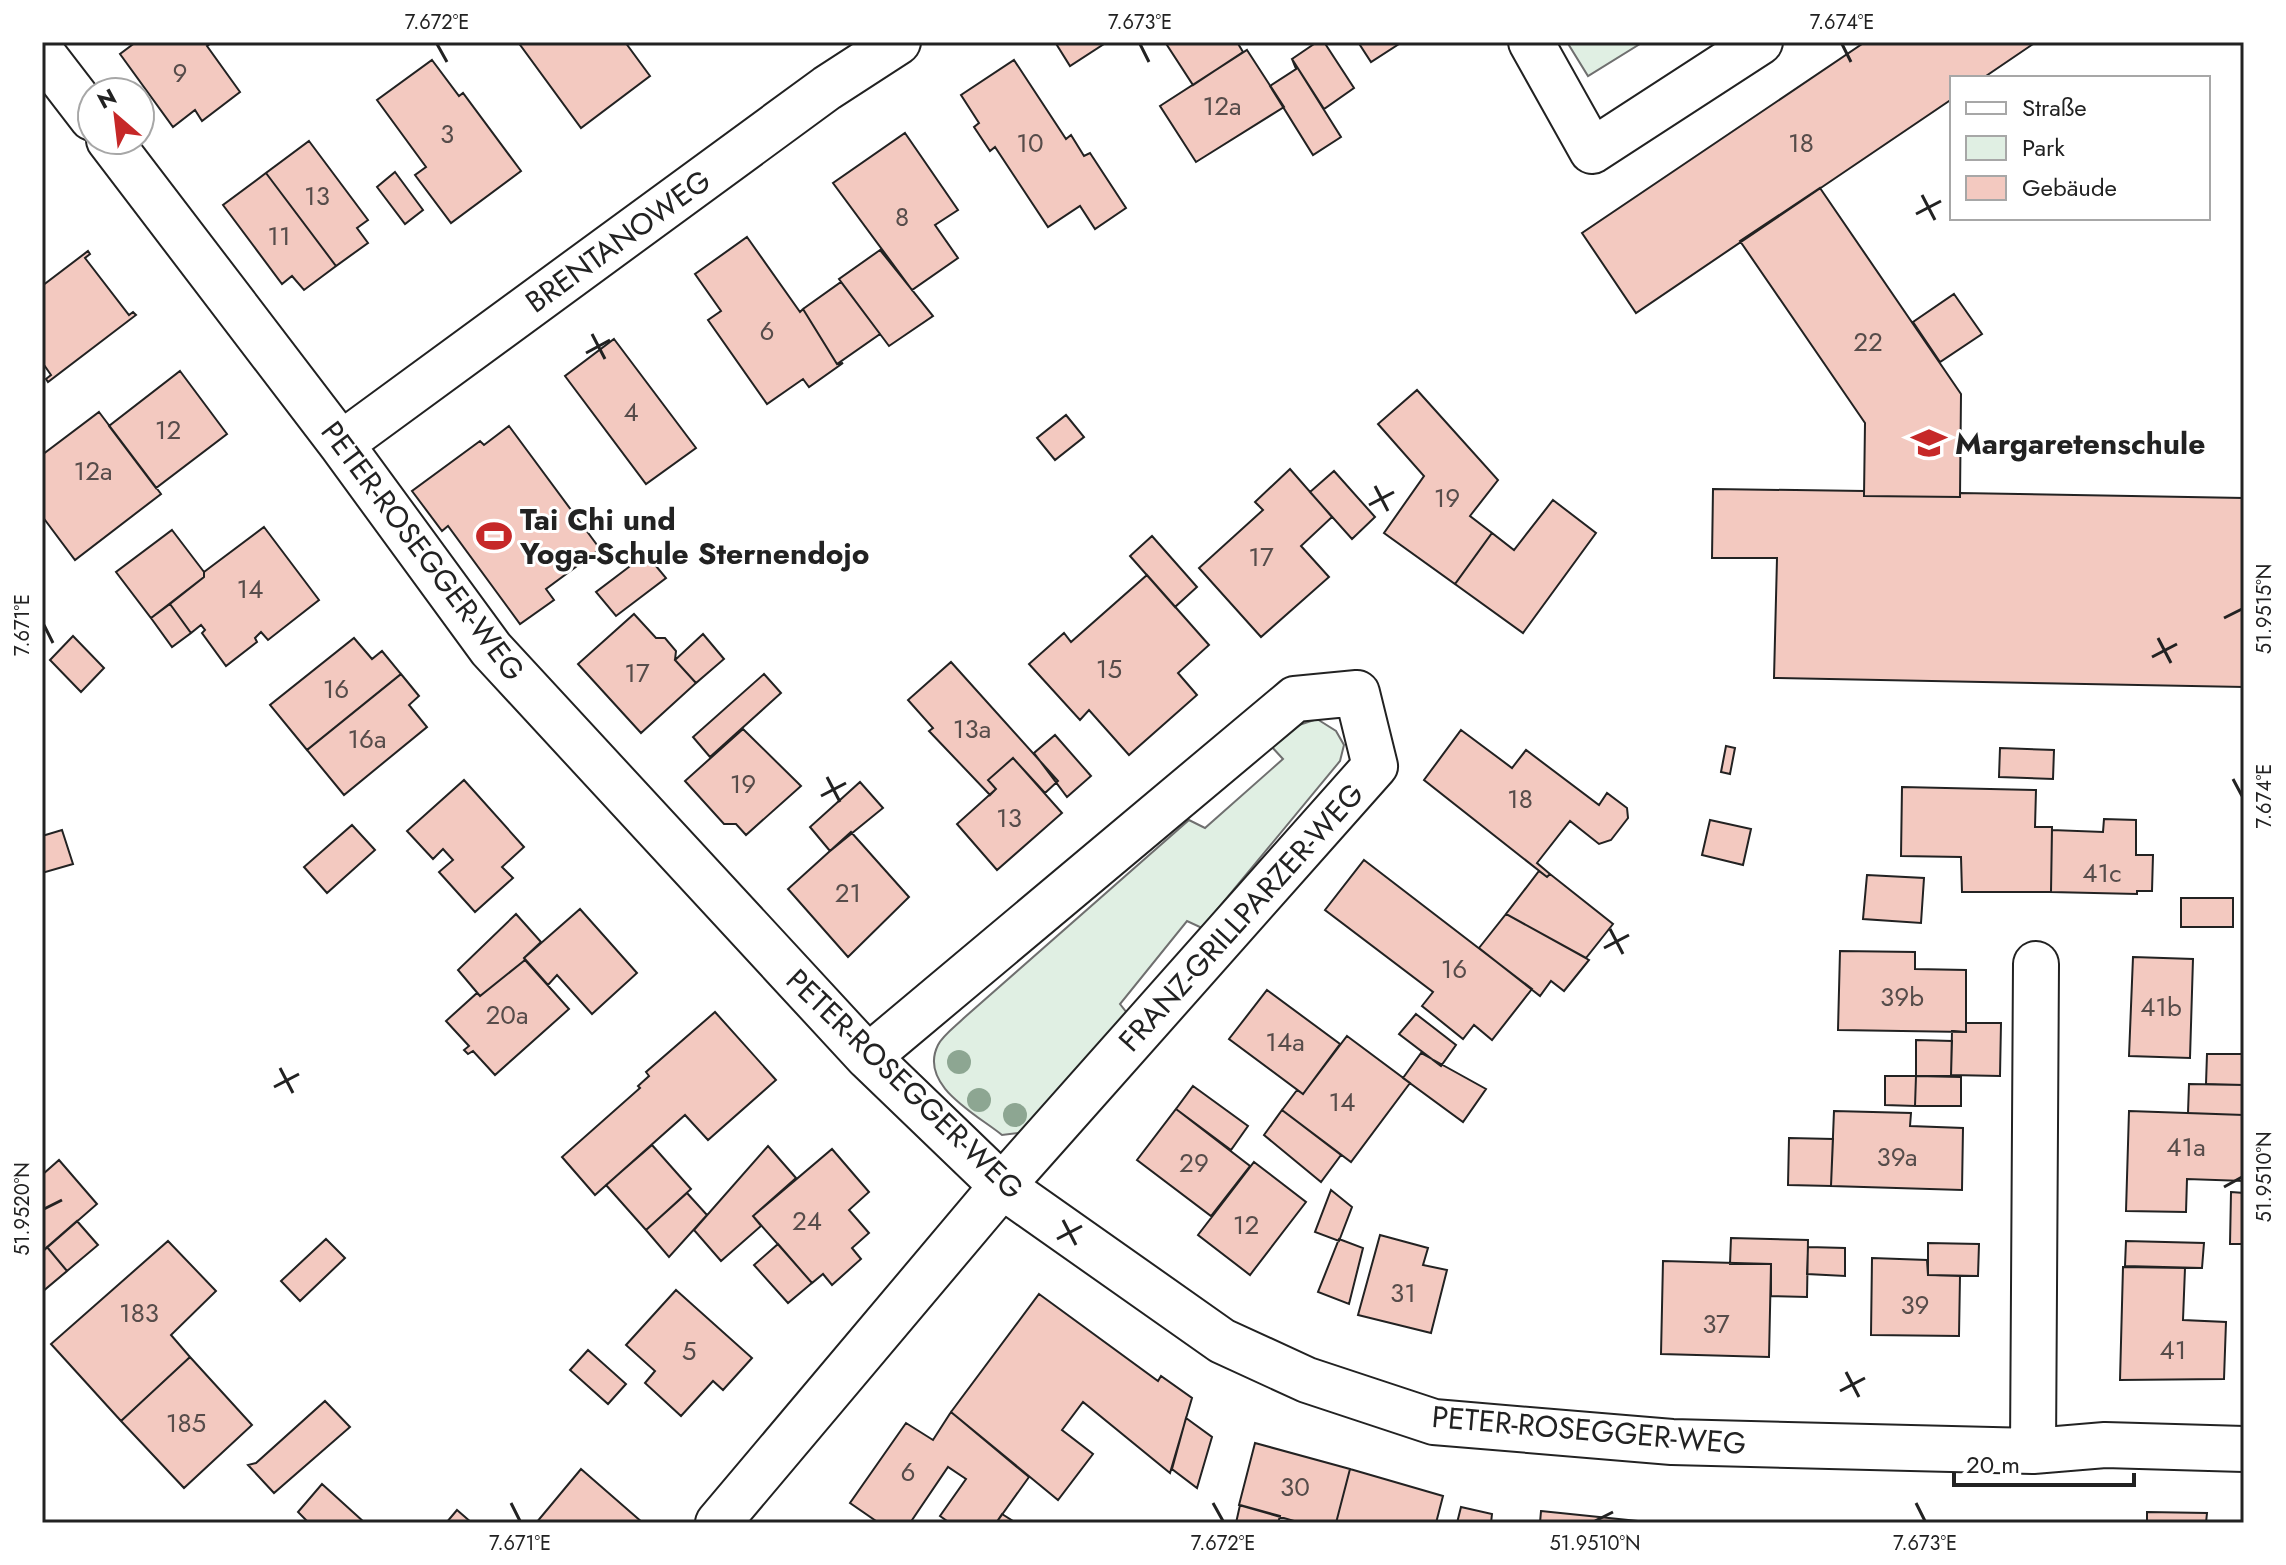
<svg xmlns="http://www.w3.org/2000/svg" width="2286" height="1565" viewBox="0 0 2286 1565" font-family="Jost,sans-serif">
<rect width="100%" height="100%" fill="#fff"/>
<path fill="#e0efe3" stroke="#6f6f6f" stroke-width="2" d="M1567 42H1643L1588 76Z
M1317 719 1336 731 1344 745 1340 761 1202 928 1187 921 1120 1004 1131 1018 1033 1131 1002 1135C976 1114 918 1085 938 1045 943 1035 957 1025 965 1017L1189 820 1205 828 1283 759 1271 746 1296 726Z"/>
<path fill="#f3c9c0" stroke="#222" stroke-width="2" d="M136 42H213L207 46 240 92 202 121 195 110 173 127 120 54Z
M518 42H625L650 76 581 128Z
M1055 42H1107L1070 66Z
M1165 42H1237L1243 52 1193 85Z
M1317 42H1324L1354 88 1324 109 1292 59Z
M1358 42H1402L1371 62Z
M1865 42H2036L1983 78H1952V99L1636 313 1582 233Z
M1247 50 1284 107 1196 162 1160 106Z
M1292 59 1341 137 1313 155 1270 86 1296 69Z
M432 60 459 96 463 93 521 171 451 223 415 175 426 167 377 100Z
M1014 60 1066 139 1071 135 1084 156 1090 153 1126 208 1095 229 1080 206 1048 227 995 147 990 151 974 127 979 123 961 95Z
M905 133 958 210 935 225 958 258 912 290 833 183Z
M309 141 368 220 357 228 368 243 336 266 266 173Z
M395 172 423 210 405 224 377 187Z
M266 173 336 266 304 290 292 276 282 284 223 205Z
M1820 188 1961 394 1960 497 1864 496 1865 423 1740 241Z
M747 237 800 312 803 309 837 364 843 363 809 387 803 379 767 404 708 320 721 311 695 274Z
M880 250 933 316 889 346 839 279Z
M88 251 90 254 85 258 129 315 133 312 136 315 48 382 46 379 51 375 42 362V286Z
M841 282 880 334 837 364 803 309Z
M1954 294 1982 334 1940 362 1913 322Z
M614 339 696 448 646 484 565 376Z
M180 371 227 434 156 488 109 426Z
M1417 390 1498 480 1470 516 1492 533 1455 584 1384 533 1424 476 1378 424Z
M99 412 161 494 75 560 42 516V455Z
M1066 415 1084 437 1055 460 1037 438Z
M509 426 600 549 546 589 554 600 520 624 448 526 442 531 412 491 480 441 484 445Z
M1290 469 1332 517 1301 546 1329 577 1261 637 1199 568 1263 510 1255 502Z
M1334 471 1375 517 1352 539 1310 492Z
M1713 489 1864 491V496L1960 497V493L2244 498V687L1774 678 1777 558H1712Z
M1553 500 1596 533 1523 633 1455 584 1492 533 1514 550Z
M264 527 319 600 268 640 261 632 255 638 257 642 226 666 202 633 205 630 201 625 191 633 170 604 204 577V572Z
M172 530 204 572V577L151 618 116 572Z
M1152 536 1197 587 1175 607 1130 556Z
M646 554 666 578 616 616 596 592Z
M1147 575 1209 645 1178 673 1197 695 1129 755 1089 710 1080 720 1029 664 1064 633 1071 642Z
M170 604 191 633 172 647 151 618Z
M634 614 656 638H665L676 651 675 660 696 683 641 733 578 664Z
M703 634 724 659 696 683 675 660Z
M73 636 104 668 81 692 50 660Z
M354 638 372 659 382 651 401 674 307 750 270 705Z
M951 662 1058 781 1045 793 1013 758 988 780 996 789 990 795 929 731 933 728 908 700Z
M401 674 419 696 409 705 427 727 344 795 307 750Z
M764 674 781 693 710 757 693 737Z
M743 729 801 786 746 835 736 824H724L685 781Z
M1461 730 1512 768 1526 750 1599 805 1607 793 1627 808 1628 818 1611 840 1599 844 1570 821 1537 863 1550 874 1547 877 1424 780Z
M1055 735 1091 776 1067 797 1034 753Z
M1726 746 1735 748 1730 774 1721 772Z
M2000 748 2054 750 2053 779 1999 777Z
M1013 758 1062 813 997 870 957 824 996 789 988 780Z
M464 780 524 847 502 867 513 878 475 912 439 872 453 860 443 849 433 859 407 831Z
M860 782 883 808 830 851 810 827Z
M1902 787 2036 790 2035 827H2052L2051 892H1962L1961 857 1901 856Z
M2104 819 2136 820V855H2153L2152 891H2137V894L2051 892 2052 830 2103 832Z
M1710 820 1751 829 1743 865 1702 855Z
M352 825 375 850 327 893 304 867Z
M62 830 73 864 42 873V836Z
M851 832 909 897 848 957 788 889Z
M1364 860 1532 989 1492 1040 1474 1025 1463 1039 1422 1006 1433 992 1325 910Z
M1539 871 1547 877 1550 874 1613 924 1586 958 1506 914Z
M1867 875 1924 878 1921 923 1863 919Z
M2181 898H2233V927H2181Z
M580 909 637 973 592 1014 557 975 548 985 524 958Z
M516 914 541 942 524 958 525 960 480 996 458 970Z
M1506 914 1589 960 1564 991 1551 981 1540 996 1479 948Z
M1840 951 1915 952V969L1966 970V1032L1838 1030Z
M2133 957 2193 959 2190 1058 2129 1056Z
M525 960 569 1009 495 1075 473 1051 468 1054 464 1050 469 1046 446 1021 477 993 480 996Z
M1267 990 1340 1044 1303 1094 1229 1039Z
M715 1012 776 1080 708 1140 685 1115 595 1195 562 1157 640 1088 638 1086 649 1076 646 1072Z
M1416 1014 1456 1045 1441 1066 1399 1034Z
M1966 1023H2001L2000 1076 1951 1075 1952 1031 1966 1032Z
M1347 1036 1410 1083 1351 1162 1282 1110 1297 1090 1303 1094Z
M1916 1040 1952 1041 1951 1076H1916Z
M1421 1053 1486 1089 1463 1122 1403 1078Z
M2207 1054H2244V1085L2206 1084Z
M1885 1076H1916L1915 1106 1885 1105Z
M1916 1076 1961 1077V1106H1915Z
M2189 1084 2244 1085V1115L2188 1113Z
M1193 1086 1248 1126 1231 1150 1176 1109Z
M1176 1109 1250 1166 1211 1216 1137 1160Z
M1282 1110 1341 1155 1321 1182 1264 1135Z
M1834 1111 1911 1113 1910 1126 1963 1128 1962 1190 1831 1186Z
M2129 1111 2244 1115V1181L2187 1179 2186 1212 2126 1211Z
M1789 1138 1833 1139 1831 1186 1788 1185Z
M652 1145 691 1189 646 1230 606 1185Z
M768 1146 796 1178 753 1216 761 1226 721 1261 694 1230Z
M832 1149 869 1192 849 1210 869 1233 852 1248 861 1259 832 1285 823 1274 812 1283 753 1216Z
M59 1160 97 1204 42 1252V1175Z
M1254 1162 1306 1202 1250 1275 1198 1235Z
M1331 1190 1352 1207 1339 1241 1315 1232Z
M2231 1192 2244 1193V1244H2230Z
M687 1193 707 1215 669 1257 646 1230Z
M77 1221 98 1245 67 1271 47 1247Z
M1380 1235 1428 1248 1423 1265 1447 1270 1431 1333 1358 1315Z
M1731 1238 1808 1240 1807 1297 1771 1296V1264H1730Z
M326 1239 345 1258 300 1301 281 1281Z
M1339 1239 1363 1248 1349 1304 1318 1292Z
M168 1241 216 1291 171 1335 190 1357 121 1421 51 1344Z
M2126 1241 2204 1243 2202 1268 2125 1266Z
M1928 1243 1979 1244 1978 1276 1928 1275Z
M778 1244 812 1283 788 1303 754 1265Z
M47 1247 67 1271 42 1292V1252Z
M1808 1247 1845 1248V1276L1807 1274Z
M1872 1258 1927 1260 1928 1275 1960 1276 1959 1336 1871 1335Z
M1663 1261 1771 1264 1769 1357 1661 1354Z
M2123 1267 2185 1268 2183 1320 2226 1322 2224 1379 2120 1380Z
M676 1290 752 1358 723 1390 713 1381 681 1416 645 1383 655 1371 626 1345Z
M1039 1294 1158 1381 1161 1376 1192 1398 1170 1473 1083 1402 1062 1430 1093 1454 1058 1500 951 1412Z
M588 1350 626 1384 608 1404 570 1370Z
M190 1357 252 1425 184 1488 121 1421Z
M325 1401 350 1427 274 1493 248 1465 256 1463Z
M951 1412 1029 1477 996 1523H950L940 1516 966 1479 948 1467 910 1523H879L850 1503 906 1423 933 1440Z
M1186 1418 1212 1437 1197 1488 1172 1469Z
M1255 1443 1350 1469 1336 1523H1301L1239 1505Z
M581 1469 643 1523H536Z
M1350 1469 1443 1496 1436 1523H1336Z
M322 1484 365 1523H305L307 1521 298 1512Z
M1240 1505 1280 1516 1278 1523H1236Z
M1461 1507 1492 1514 1491 1523H1457Z
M457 1510 472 1523H446Z
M1541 1511 1638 1521 1540 1523Z
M2147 1512 2207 1513 2206 1523H2147Z
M1002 1514 1016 1523H996Z"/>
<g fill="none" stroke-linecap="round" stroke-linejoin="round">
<g stroke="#222" stroke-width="48">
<path id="minor" d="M1531 42 1592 151 1760 42
M42 53 92 118
M109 140 341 444 491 649 868 1057 1002 1186 1222 1341 1307 1380 1434 1422 1672 1442 2033 1451 2105 1445 2244 1449
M341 444 827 88 898 42
M2033 1451 2036 964
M718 1523 1002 1186 1375 766 1357 693 1295 699 868 1057"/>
</g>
<use href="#minor" stroke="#fff" stroke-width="44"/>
</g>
<g fill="#8da692">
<circle cx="959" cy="1062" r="12"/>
<circle cx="979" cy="1100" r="12"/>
<circle cx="1015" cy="1115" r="12"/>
</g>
<path fill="none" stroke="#222" stroke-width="3" d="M437 44 447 62M1140 44 1149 62M1842 44 1851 62M1922 195 1935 220M1916 214 1941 201M592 334 605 359M586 353 610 340M1375 486 1388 511M1369 505 1394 492M2224 618 2242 609M44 625 53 643M2158 638 2171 663M2152 657 2177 644M827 777 840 802M2233 779 2242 796M821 796 846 783M1610 929 1623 954M1604 948 1629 935M280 1068 293 1093M274 1087 299 1074M2224 1187 2242 1177M44 1209 62 1200M1063 1220 1076 1245M1057 1239 1082 1226M1846 1372 1859 1397M1840 1391 1865 1378M511 1503 520 1521M1213 1503 1223 1521M1916 1503 1925 1521M1595 1521 1613 1512"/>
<defs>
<g id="school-bare" transform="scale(2.76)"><path d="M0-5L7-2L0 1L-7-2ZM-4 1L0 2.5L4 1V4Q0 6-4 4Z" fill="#c62828" stroke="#fff" stroke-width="2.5" paint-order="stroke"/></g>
<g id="stadium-bare" transform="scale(2.76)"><path d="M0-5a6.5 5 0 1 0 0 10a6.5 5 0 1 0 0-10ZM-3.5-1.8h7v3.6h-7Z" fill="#c62828" stroke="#fff" stroke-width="2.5" paint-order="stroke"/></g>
</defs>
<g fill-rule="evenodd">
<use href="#school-bare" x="1929" y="443"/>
<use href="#stadium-bare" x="494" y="536"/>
</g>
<g text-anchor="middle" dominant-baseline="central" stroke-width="6" stroke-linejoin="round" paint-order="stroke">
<g font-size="26" fill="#564c4a">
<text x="180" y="73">9</text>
<text x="1222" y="106">12a</text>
<text x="447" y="134">3</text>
<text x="1030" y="143">10</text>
<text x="1801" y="143">18</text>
<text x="317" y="196">13</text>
<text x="902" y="217">8</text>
<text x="279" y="236">11</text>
<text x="767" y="331">6</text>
<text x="1868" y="342">22</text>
<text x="631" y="412">4</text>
<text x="168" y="430">12</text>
<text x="93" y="471">12a</text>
<text x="1447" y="498">19</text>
<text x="1261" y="557">17</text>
<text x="250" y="589">14</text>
<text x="1109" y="669">15</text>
<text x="637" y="673">17</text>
<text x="336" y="689">16</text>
<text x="972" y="729">13a</text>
<text x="367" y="739">16a</text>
<text x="743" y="784">19</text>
<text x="1520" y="799">18</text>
<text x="1009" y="818">13</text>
<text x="2102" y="873">41c</text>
<text x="848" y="893">21</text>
<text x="1454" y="969">16</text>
<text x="1902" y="997">39b</text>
<text x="2161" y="1007">41b</text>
<text x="507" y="1015">20a</text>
<text x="1285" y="1042">14a</text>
<text x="1342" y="1102">14</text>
<text x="2186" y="1147">41a</text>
<text x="1897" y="1157">39a</text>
<text x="1194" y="1163">29</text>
<text x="807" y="1221">24</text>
<text x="1246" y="1225">12</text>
<text x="1403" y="1293">31</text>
<text x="1915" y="1305">39</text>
<text x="139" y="1313">183</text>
<text x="1716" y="1324">37</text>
<text x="2173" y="1350">41</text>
<text x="689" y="1351">5</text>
<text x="186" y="1423">185</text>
<text x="908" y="1472">6</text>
<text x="1295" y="1487">30</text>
</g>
<g font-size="30" fill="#222" stroke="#fff">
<text transform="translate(618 241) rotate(-36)">BRENTANOWEG</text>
<text transform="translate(423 551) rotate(53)">PETER-ROSEGGER-WEG</text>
<text transform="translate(1241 917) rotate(-48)">FRANZ-GRILLPARZER-WEG</text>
<text transform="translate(905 1084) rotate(44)">PETER-ROSEGGER-WEG</text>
<text transform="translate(1589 1430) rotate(5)">PETER-ROSEGGER-WEG</text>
</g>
<g font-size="30" font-weight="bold" fill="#222" stroke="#fff" text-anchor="start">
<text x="1955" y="443">Margaretenschule</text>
<text x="520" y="519">Tai Chi und<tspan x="520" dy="34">Yoga-Schule Sternendojo</tspan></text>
</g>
</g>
<rect width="2286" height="1565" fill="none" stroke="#ffffff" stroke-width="88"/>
<rect x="1950" y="76" width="260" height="144" fill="#ffffff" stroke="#a7a7a7" stroke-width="2"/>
<rect x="1966" y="102" width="40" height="12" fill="#ffffff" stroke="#a7a7a7" stroke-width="2"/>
<text x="2022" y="116" font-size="24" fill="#222222">Straße</text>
<rect x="1966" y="136" width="40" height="24" fill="#e0efe3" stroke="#a7a7a7" stroke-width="2"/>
<text x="2022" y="156" font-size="24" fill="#222222">Park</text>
<rect x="1966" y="176" width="40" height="24" fill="#f3c9c0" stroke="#a7a7a7" stroke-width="2"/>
<text x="2022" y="196" font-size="24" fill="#222222">Gebäude</text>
<g transform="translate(116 116) rotate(332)"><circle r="38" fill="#ffffff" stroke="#a7a7a7" stroke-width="2"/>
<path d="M0-6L14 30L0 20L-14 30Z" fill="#c62828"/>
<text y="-12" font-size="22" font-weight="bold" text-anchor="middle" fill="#222222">N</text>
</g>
<path d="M1954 1473v12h180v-12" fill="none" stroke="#222222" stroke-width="4"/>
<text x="1966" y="1473" font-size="24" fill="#222222" stroke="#ffffff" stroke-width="6" paint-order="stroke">20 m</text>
<rect x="44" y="44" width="2198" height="1477" fill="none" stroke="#222" stroke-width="3"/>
<g font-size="20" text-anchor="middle" fill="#222">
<text x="437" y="29">7.672°E</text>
<text x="1140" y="29">7.673°E</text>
<text x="1842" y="29">7.674°E</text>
<text transform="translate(2264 609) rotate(-90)" y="7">51.9515°N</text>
<text transform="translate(22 625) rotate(-90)" y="7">7.671°E</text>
<text transform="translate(2264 796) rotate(-90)" y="7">7.674°E</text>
<text transform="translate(2264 1177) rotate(-90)" y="7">51.9510°N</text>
<text transform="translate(22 1209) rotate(-90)" y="7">51.9520°N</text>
<text x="520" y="1550">7.671°E</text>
<text x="1223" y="1550">7.672°E</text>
<text x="1595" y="1550">51.9510°N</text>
<text x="1925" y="1550">7.673°E</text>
</g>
</svg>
